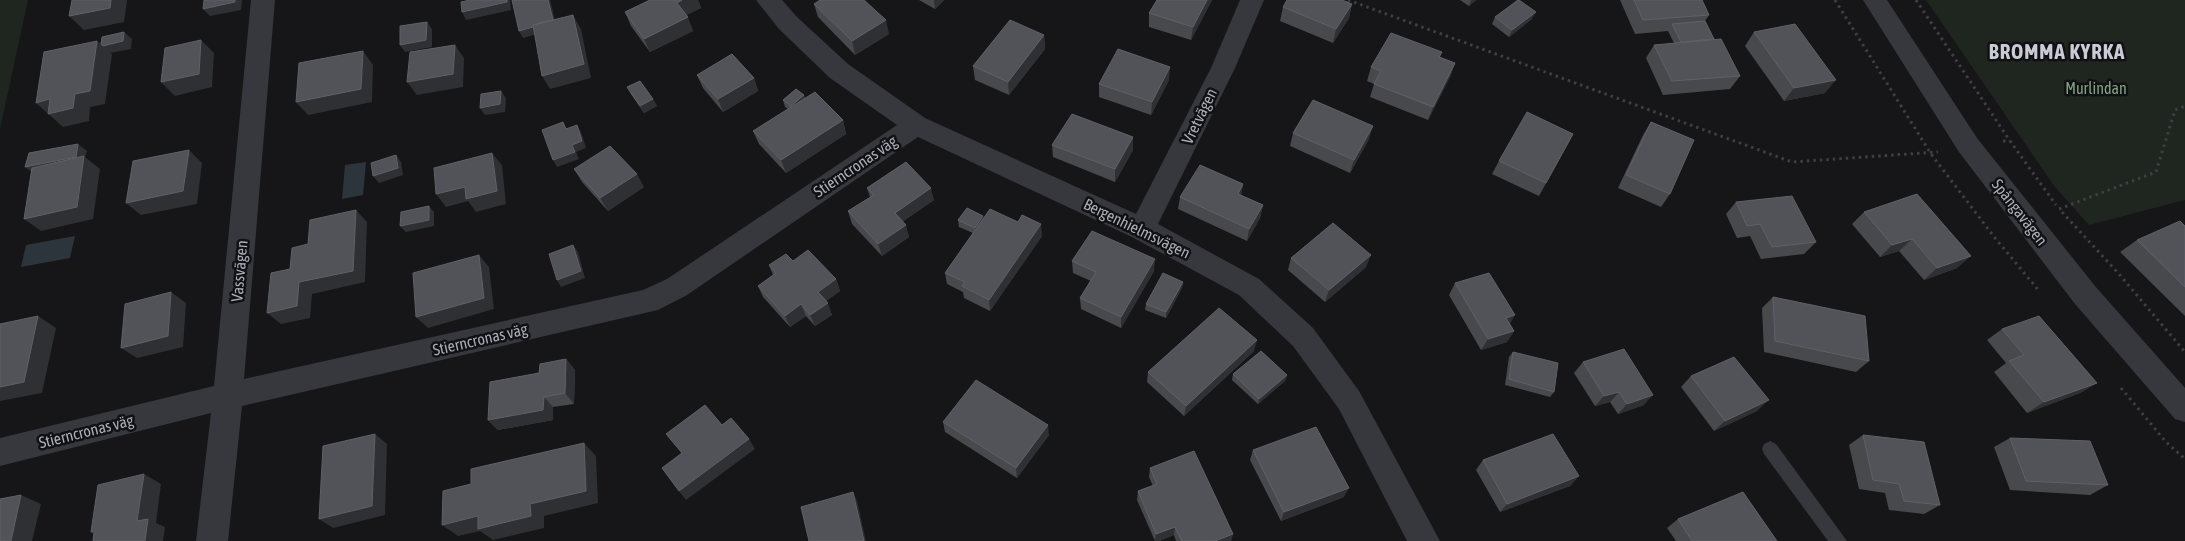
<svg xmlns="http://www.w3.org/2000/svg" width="2185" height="541" viewBox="0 0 2185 541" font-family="'Asap Condensed',sans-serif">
<rect width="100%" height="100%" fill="#161618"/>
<path fill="#1e261f" d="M0 0H28L0 129Z
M1926 0H2185V200L2089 225 2055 187Z"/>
<path fill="#2c353c" d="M366 162 363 195 342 199 345 165Z
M75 236 70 258 21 267 26 245Z"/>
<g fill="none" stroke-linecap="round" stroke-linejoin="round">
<path stroke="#3d3f44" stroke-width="3" stroke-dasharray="2.5 4" stroke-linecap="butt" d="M1348 0 1792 162 1938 152
M1835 0 1931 154 1995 238 2040 292
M1916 0 2010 141 2056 205
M2003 141H2010
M2059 209 2156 172 2175 110 2185 106
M2062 212 2119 274 2185 352
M2121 388 2166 442 2185 459"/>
<path fill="#37383d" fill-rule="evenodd" d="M1770 441 1776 444 1847 541H1828L1764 454 1762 449 1764 444Z"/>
<path fill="#37383d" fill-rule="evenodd" d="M251 0H275L244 379 643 290 667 279 897 125 830 78 779 29 756 0H782L797 17 848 64 925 118 1136 214 1211 68 1240 0H1264L1235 68 1158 224 1259 279 1313 328 1359 391 1440 541H1407L1339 409 1293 346 1239 295 1132 237 918 137 687 295 658 310 242 406 228 541H196L211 413 0 466V438L214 386Z"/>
<path fill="#37383d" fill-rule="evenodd" d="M1863 0H1887L1977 138 2095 286 2185 388V422L2175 419 2075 304 1959 152Z"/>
</g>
<path fill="#47494d" d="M650 0H698L701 8 686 15 693 31 650 52 631 26 625 12Z
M919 0H944L935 9Z
M1157 0H1212L1191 40 1149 27V13Z
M1460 0H1476L1469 6Z
M1620 0H1702L1709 15 1705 21 1714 39 1740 76 1730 89 1663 95 1646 58 1654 45 1674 43 1668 31 1635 34Z
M814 4 889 34 855 55 818 17Z
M1352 4 1349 18 1333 43 1280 21 1283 7Z
M1495 17 1532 19 1509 37 1492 24Z
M1754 32 1825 93 1784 101 1745 46Z
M1044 35 1045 49 1009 95 975 80 973 66Z
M1442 52 1440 57 1455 63 1450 77 1428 120 1370 97 1374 84 1367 81 1371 67Z
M697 75 754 78 758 91 723 112 703 88Z
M1169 80 1151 115 1099 97V84Z
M627 87 653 99 657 106 644 113 631 94Z
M804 95 805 98 843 120 846 134 786 173 759 144 753 131 788 109 785 107 783 100Z
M1651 122 1670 194 1661 207 1618 188 1643 135Z
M1293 133 1369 139 1350 173 1290 146Z
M1573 134 1539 196 1492 174 1499 161Z
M1052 145 1133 150 1115 182 1053 157Z
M574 169 644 187 608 211 582 182Z
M1243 184 1241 195 1263 205 1260 218 1247 241 1178 209 1180 197Z
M867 188 934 200 903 221 909 237 882 256 852 224 848 211 870 197Z
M1917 194 1957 268 1924 280 1899 251 1880 257 1852 224 1864 212Z
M1736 202 1816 242 1804 254 1761 259 1750 236 1737 238 1726 214Z
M984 219 1042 236 990 311 964 298 963 292 947 284 945 273 973 233 959 227 958 220Z
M2185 226V316L2120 252 2137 240Z
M1291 258 1366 267 1325 302 1288 270Z
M793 261 836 279 840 291 826 301 832 315 815 326 806 316 790 327 763 297 758 286 773 275 769 265Z
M1072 261 1154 271 1121 328 1081 309 1080 298 1091 281 1073 273Z
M1183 282 1182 288 1166 318 1145 310 1146 304Z
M1455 283 1509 324 1514 331 1507 342 1481 350 1449 295Z
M1773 297 1869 361 1856 372 1764 352 1762 308Z
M2002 329 2097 383 2080 393 2027 413 1994 372 2006 363 1987 340Z
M1254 351 1184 416 1147 382 1148 372Z
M1513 352 1554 392 1550 397 1505 385 1509 357Z
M566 359 575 370 574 404 553 407V420L498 430 488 420 539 373Z
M1583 362 1644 405 1618 414 1610 402 1595 406 1574 373Z
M1233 374 1287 375 1285 381 1258 404 1232 380Z
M1691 376 1757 411 1714 431 1681 387Z
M943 422 1049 435 1017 478 945 432Z
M1863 435 1940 505 1924 514 1889 510 1885 493 1859 489 1849 445Z
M2010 438 2108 485 2090 495 2010 490 1994 447Z
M1253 450 1344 497 1281 521 1250 460Z
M1483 460 1579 476 1570 486 1500 512 1476 470Z
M1150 468 1233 534 1231 541H1176L1174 535 1159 541H1155L1137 500 1138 491 1153 486 1149 477Z
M1678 519 1777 541H1676L1667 528Z"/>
<path fill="#2f3033" d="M111 0H127L124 22 84 30 69 16Z
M235 0H242L241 10 210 16 203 9Z
M507 0H510L511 10 466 20 462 12Z
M548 0H550L557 28 523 38 519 31Z
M682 0H698L701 8 682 17 677 3Z
M934 0H944L935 9Z
M1207 0H1212L1191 40 1193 27Z
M1471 0H1476L1469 6Z
M1352 4 1349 18 1333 43 1336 29Z
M1536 12 1532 19 1509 37 1512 30Z
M573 15 581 29 591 78 550 89 542 76Z
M688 17 693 31 650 52 644 39Z
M886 20 889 34 855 55 852 41Z
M427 22 432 29V47L405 52 400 45Z
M124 32 132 39 131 49 110 53 112 54 105 104 90 107 89 121 63 127 36 103 75 94 97 41 103 46Z
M1044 35 1045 49 1009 95 1008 82Z
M201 40 214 53 212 87 175 96 161 82Z
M455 45 464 58 463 87 417 95 407 82Z
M363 51 373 65 372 102 308 115 296 102Z
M1455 63 1450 77 1428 120 1433 107Z
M1170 67 1169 80 1151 115 1152 102Z
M754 78 758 91 723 112 718 99Z
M1836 80 1825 93 1784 101 1794 88Z
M501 91 506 98 505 112 485 115 480 108Z
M804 95 806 102 793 113 791 106Z
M653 99 657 106 644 113 640 106Z
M843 120 846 134 786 173 781 160Z
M577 125 581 132 586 148 576 152 579 159 557 167 553 160 572 145Z
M1373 126 1369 139 1350 173 1354 160Z
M1133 137V150L1115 182V169Z
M78 144 87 151 85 157 100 169 93 219 41 231 24 219 34 174 25 167Z
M189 150 202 163 197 204 141 215 126 203Z
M492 153 502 165 506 204 476 212 468 201 446 207 436 194Z
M396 155 401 162 403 175 379 183 373 176Z
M637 174 644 187 608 211 600 198Z
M1243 184 1241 197 1238 194Z
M931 188 934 200 898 225 895 213Z
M1263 205 1260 218 1247 241 1249 229Z
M429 206 434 212V226L406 232 400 226Z
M356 210 367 222 365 282 312 294 310 318 281 324 267 313 299 282Z
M983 216 984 222 976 234 975 228Z
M1041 224 1042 236 990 311 989 300Z
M906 225 909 237 882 256 878 244Z
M1912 239 1899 251 1880 257 1892 245Z
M573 245 578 252 585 278 561 287 557 280Z
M479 255 489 267 494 309 428 328 416 317Z
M1371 255 1366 267 1325 302 1329 290Z
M1971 256 1957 268 1924 280 1937 268Z
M1155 259 1154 271 1121 328V317Z
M836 279 840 291 823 303 818 292Z
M1183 282 1182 288 1166 318V312Z
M171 292 186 303 183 347 137 358 121 348Z
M828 303 832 315 815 326 810 315Z
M801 304 806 316 790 327 785 316Z
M1515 315 1508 327 1506 318Z
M38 316 56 328 42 393 0 401V387Z
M1514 331 1507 342 1481 350 1488 339Z
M1257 340 1254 351 1184 416 1186 406Z
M566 359 575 370 574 404 565 393Z
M1287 375 1285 381 1258 404 1259 399Z
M2097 383 2080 393 2027 413 2044 402Z
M1619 392 1610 402 1595 406 1604 396Z
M1653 395 1644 405 1618 414 1627 404Z
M544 397 553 407V420L498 430 488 420Z
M1769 400 1757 411 1714 431 1725 421Z
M1048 425 1049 435 1017 478 1016 468Z
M375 434 387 444 385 515 333 528 319 519Z
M749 439 755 449 686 500 679 491Z
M584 443 596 456 598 503 544 516V528L493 540 480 531 458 536 442 525 530 504Z
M144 474 161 484 156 523 165 527 163 541H145L137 521Z
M1579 476 1570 486 1500 512 1507 504Z
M1349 488 1344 497 1281 521 1284 512Z
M853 492 857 501 866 541H864Z
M21 495 41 504 32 541H11Z
M1175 527 1174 535 1159 541H1155L1156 534Z
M1233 534 1231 541H1215Z"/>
<path fill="#525359" stroke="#5f6168" d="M72 0H111L110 8 69 16Z
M204 0H235V2L203 9Z
M470 0H507V2L462 12 461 2Z
M512 0H548L553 20 533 25V27L519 31Z
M650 0H682L677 3 688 17 644 39 625 12Z
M820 0H864L886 20 852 41 814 4Z
M1157 0H1207L1193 27 1149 13Z
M1287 0H1342L1352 4 1336 29 1283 7Z
M1518 0H1519L1536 12 1512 30 1495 17Z
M1634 0H1702L1709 15 1643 20Z
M573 15 584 64 542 76 533 25Z
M1010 20 1044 35 1008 82 973 66Z
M1705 21 1714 39 1681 42 1672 24Z
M427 22 426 40 400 45V26Z
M1795 24 1836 80 1794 88 1754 32Z
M124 32 123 41 103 46 101 44 102 37Z
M1391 33 1442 52 1439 57 1455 63 1433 107 1374 84 1381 71 1371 67Z
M1721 39 1740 76 1672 81 1654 45Z
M201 40 199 74 161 82 165 48Z
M97 41 90 91 75 94 73 108 48 114 50 99 36 103 44 52Z
M455 45 453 74 407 82 410 52Z
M1118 49 1170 67 1152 102 1099 84Z
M363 51 361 89 296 102 299 63Z
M732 54 754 78 718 99 697 75Z
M640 81 653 99 640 106 627 87Z
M796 89 804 95 791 106 783 100Z
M501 91 500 104 480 108 481 94Z
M815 92 843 120 781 160 753 131Z
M1313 100 1373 126 1354 160 1293 133Z
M1527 112 1573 134 1546 183 1499 161Z
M1072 114 1133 137 1115 169 1052 145Z
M563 122 566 129 577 125 582 141 572 145 575 152 553 160 542 130Z
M1651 122 1694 140 1670 194 1626 175Z
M78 144 76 157 25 167 29 153Z
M610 146 637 174 600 198 574 169Z
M189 150 183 191 126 203 133 161Z
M492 153 497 191 466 199 465 187 436 194 434 168Z
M396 155 398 168 373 176 371 163Z
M84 156 77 207 24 219 32 168Z
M906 162 931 188 895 213 906 225 878 244 848 211 874 195 867 188Z
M1200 165 1243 184 1238 194 1263 205 1249 229 1180 197Z
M1917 194 1971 256 1937 268 1912 239 1892 245 1864 212Z
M1792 196 1816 242 1772 247 1760 224 1747 226 1736 202Z
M429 206V220L400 226 401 212Z
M967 208 983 216 975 228 958 220Z
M990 209 1018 222 1022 215 1041 224 989 300 962 286 965 282 945 273Z
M356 210 353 271 299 282 297 306 267 313 271 273 290 269 292 248 308 244 310 220Z
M2180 221 2185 226V287L2137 240Z
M1333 223 1371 255 1329 290 1291 258Z
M1092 231 1155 259 1121 317 1080 298 1096 272 1072 261Z
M573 245 581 271 557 280 549 254Z
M808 250 836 279 818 292 828 303 810 315 801 304 785 316 758 286 776 273 769 265 786 254 793 261Z
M479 255 484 298 416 317 413 273Z
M1163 273 1183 282 1166 312 1146 304Z
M1489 273 1515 315 1506 318 1514 331 1488 339 1455 283Z
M171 292 168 336 121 348 125 304Z
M1773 297 1865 316 1869 361 1775 341Z
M1219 308 1257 340 1186 406 1148 372Z
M38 316 24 382 0 387V324Z
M2039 316 2097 383 2044 402 2009 361 2024 355 2002 329Z
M1624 349 1653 395 1627 404 1619 392 1604 396 1583 362Z
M1261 351 1287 375 1259 399 1233 374Z
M1513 352 1558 363 1554 392 1509 379Z
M1734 357 1769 400 1725 421 1691 376Z
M566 359 565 393 544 397 543 410 488 420 490 382 539 373 540 364Z
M976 380 1048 425 1016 468 943 422Z
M705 405 722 425 731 418 749 439 679 491 662 468 682 453 666 434Z
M1316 427 1349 488 1284 512 1253 450Z
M375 434 372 506 319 519 323 446Z
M1553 434 1579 476 1507 504 1483 460Z
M1863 435 1924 442 1940 505 1904 501 1899 484 1873 480Z
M2010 438 2090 441 2108 485 2026 481Z
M584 443 586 491 530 504 531 516 478 529V516L442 525 443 491 471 484V469Z
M1194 451 1233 534 1215 541H1182L1175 527 1156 534 1138 491 1157 484 1150 468Z
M144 474 137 521 148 519 145 541H93L94 532H91L98 485Z
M853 492 864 541H809L801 507Z
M1743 492 1777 541H1692L1678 519Z
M21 495 11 541H0V499Z"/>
<g text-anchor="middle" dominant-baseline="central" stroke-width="5" stroke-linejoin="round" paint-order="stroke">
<g font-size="16" fill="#7fa381" stroke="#111113">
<text x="2096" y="88">Murlindan</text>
</g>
<g font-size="16" fill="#a8adb8" stroke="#111113">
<text transform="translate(1199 116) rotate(-64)">Vretvägen</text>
<text transform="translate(855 166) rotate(-34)">Stierncronas väg</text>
<text transform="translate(2020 212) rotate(52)">Spångavägen</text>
<text transform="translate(1137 228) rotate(26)">Bergenhielmsvägen</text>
<text transform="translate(239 271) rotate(-85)">Vassvägen</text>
<text transform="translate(480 339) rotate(-13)">Stierncronas väg</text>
<text transform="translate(86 431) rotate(-14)">Stierncronas väg</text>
</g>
<g font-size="21" font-weight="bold" letter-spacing="1" fill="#c9ccd4" stroke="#111113">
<text x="2057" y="51">BROMMA KYRKA</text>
</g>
</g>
</svg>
